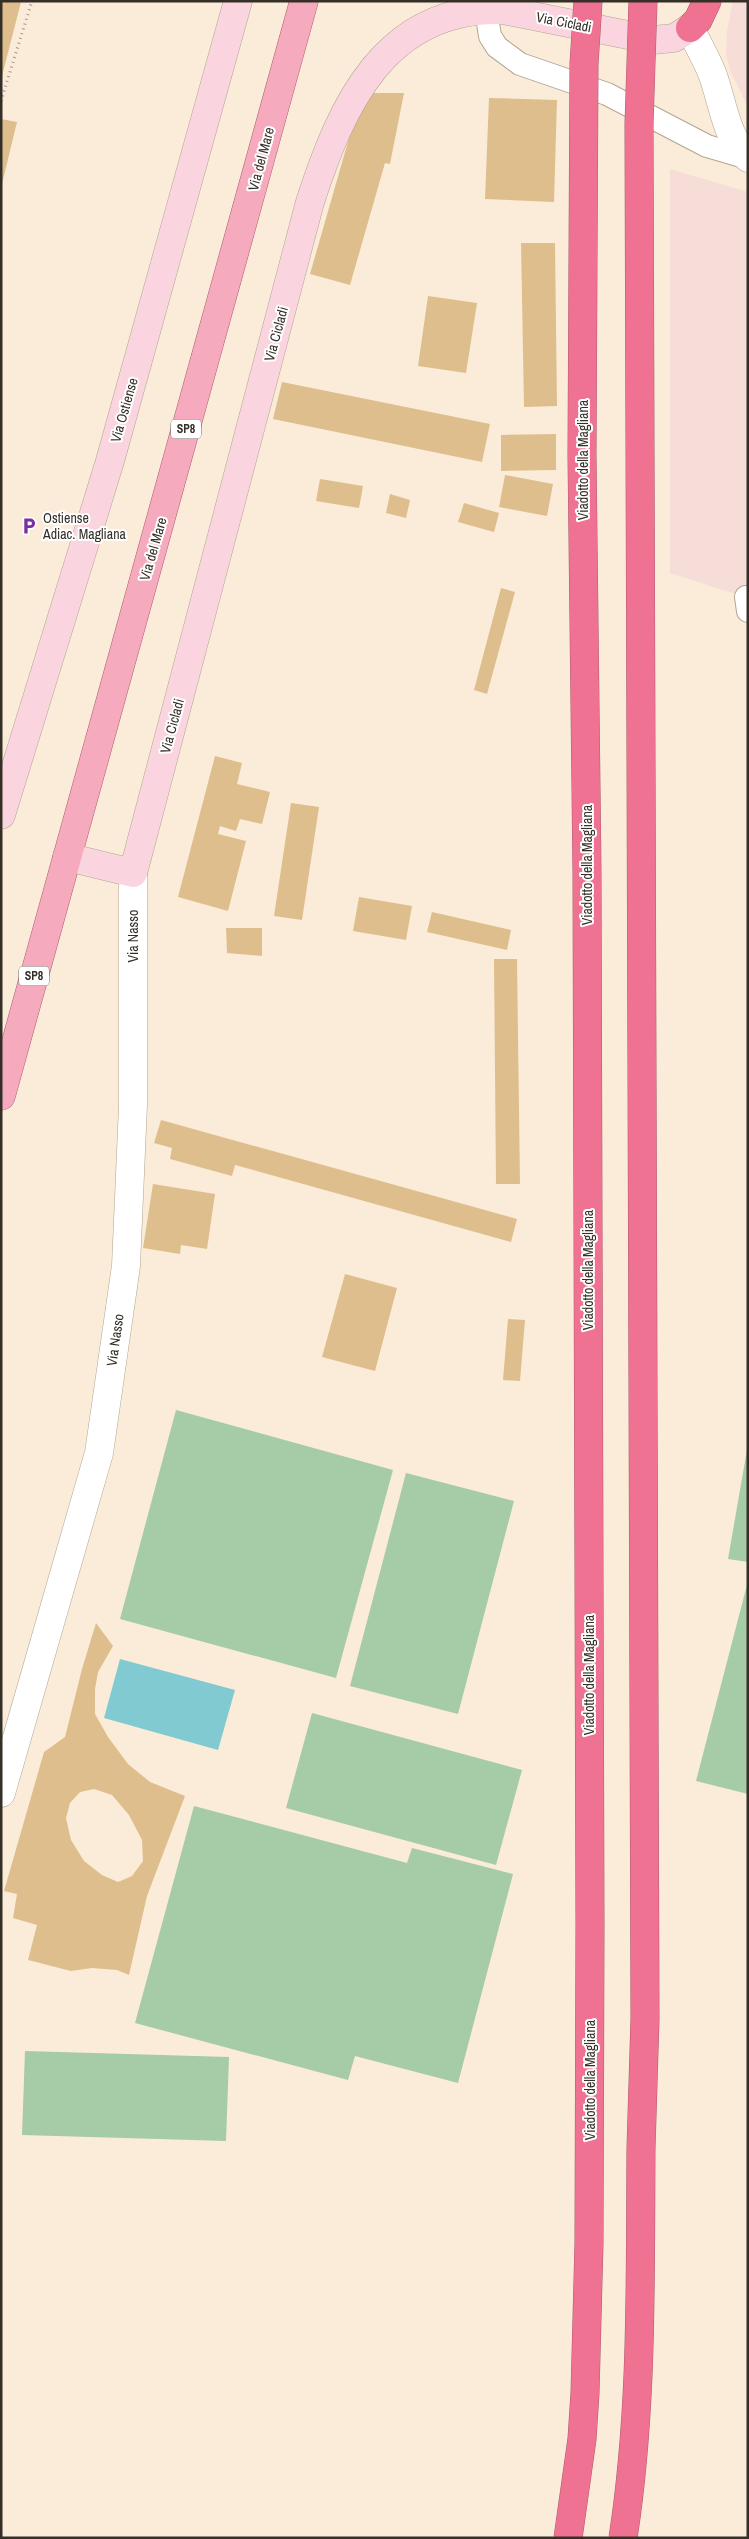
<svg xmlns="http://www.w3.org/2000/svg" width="749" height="2539" viewBox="0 0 749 2539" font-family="'Archivo Narrow',sans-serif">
<rect width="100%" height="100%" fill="#faecd8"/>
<path fill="#f7ddd7" d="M733 1H748V107L731 73 726 55 727 31Z
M670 169 748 192V598L670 573Z"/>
<path fill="#a5cba7" d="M176 1410 393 1470 336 1678 120 1619Z
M748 1444V1562L728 1559Z
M406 1473 514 1501 458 1714 350 1686Z
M748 1581V1794L696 1781Z
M312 1713 522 1770 496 1865 286 1808Z
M194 1806 407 1863 412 1848 513 1874 458 2083 355 2056 348 2080 135 2023Z
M25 2051 229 2057 226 2141 22 2135Z"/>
<path fill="#81cad2" d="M120 1659 235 1690 218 1750 104 1718Z"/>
<path fill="#dfbe8d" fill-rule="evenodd" d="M1 1 21 2 2 76H1Z
M362 93H404L390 164 385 163 350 285 310 274Z
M489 98 557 100 554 202 485 199Z
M1 119 17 122 2 184H1Z
M521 243H555L557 406 524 407Z
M428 296 477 303 466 373 418 366Z
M282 382 490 424 482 462 273 419Z
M556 434V470L501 471V435Z
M505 475 553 484 547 516 499 507Z
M320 479 363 486 359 508 316 501Z
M390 494 410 500 406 518 386 513Z
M464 503 499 513 494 532 458 522Z
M501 588 515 592 487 694 474 690Z
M215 756 242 763 237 784 270 792 262 824 240 819 236 831 220 826 218 834 246 841 228 911 178 897Z
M291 803 319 807 302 920 274 916Z
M359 897 412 906 406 940 353 931Z
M432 912 511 930 507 950 427 932Z
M226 928H262V956L227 953Z
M494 959H517L520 1184H496Z
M161 1120 517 1219 511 1242 235 1165 232 1176 170 1159 172 1148 154 1143Z
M153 1184 215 1194 207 1249 181 1245 180 1254 143 1248Z
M345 1274 397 1288 375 1371 322 1357Z
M508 1319 525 1320 520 1381 503 1380Z
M96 1623 113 1646 98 1672 95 1689V1714L108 1737 128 1764 150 1782 185 1796 147 1896 129 1975 117 1970 92 1968 71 1971 28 1960 37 1925 13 1918 17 1894 4 1891 44 1752 65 1737 82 1669ZM94 1789 112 1795 129 1815 142 1840 143 1861 132 1876 118 1882 102 1875 84 1861 71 1840 66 1818 70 1803 80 1792Z"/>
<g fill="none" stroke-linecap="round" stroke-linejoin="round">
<g stroke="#b2a592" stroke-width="24">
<path id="lane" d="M489 1 486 10 490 36 497 47 520 64 607 94 707 146 748 158
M746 597 748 611"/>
</g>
<g stroke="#b2a592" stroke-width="29">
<path id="street" d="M690 28C697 43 706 58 712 73 723 102 725 136 748 158
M1 1793 99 1453 126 1266 133 1105V873"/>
</g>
<g stroke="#b2a592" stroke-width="29">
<path id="secondary" d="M1 815 110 461 238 1
M67 857 133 873 310 202C341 106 385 6 503 10L653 40 674 38 690 28"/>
</g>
<g stroke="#ae5b6d" stroke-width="29">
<path id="primary" d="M1 1096 304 1"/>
</g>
<g stroke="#ae5b6d" stroke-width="29">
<path id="highway" d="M690 28 698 20 707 1"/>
</g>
<path stroke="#a19788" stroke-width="3" stroke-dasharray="1 4" stroke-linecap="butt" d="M1 101 32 1"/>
<use href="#lane" stroke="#fff" stroke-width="22"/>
<use href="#street" stroke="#fff" stroke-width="28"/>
<use href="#secondary" stroke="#fad5df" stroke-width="28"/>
<use href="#primary" stroke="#f6aabe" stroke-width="28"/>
<use href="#highway" stroke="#f07293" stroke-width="28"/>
<g stroke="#ae5b6d" stroke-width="29" stroke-linecap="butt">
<path id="highway-bridge" d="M568 2538 582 2439 585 2393 589 2243 590 1924 587 872 582 455 584 64 588 1
M623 2538C643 2409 640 2278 641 2148 642 2105 644 2062 645 2019L639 124 643 1"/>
</g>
<use href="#highway-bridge" stroke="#f07293" stroke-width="28"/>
</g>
<defs>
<g id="parking-bare" transform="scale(1.35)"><path d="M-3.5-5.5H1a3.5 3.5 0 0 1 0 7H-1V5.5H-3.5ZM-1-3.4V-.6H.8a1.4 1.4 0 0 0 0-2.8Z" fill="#7b30a2" stroke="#fff" stroke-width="2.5" paint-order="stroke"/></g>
</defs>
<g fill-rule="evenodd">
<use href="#parking-bare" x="29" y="526"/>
</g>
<g text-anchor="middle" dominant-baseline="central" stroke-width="4" stroke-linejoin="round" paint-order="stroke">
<g fill="#fff" stroke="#716d68" stroke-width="1">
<rect x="171" y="419.5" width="30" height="19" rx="4"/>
<rect x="19" y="966.5" width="30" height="19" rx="4"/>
</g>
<g font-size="12" font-weight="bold" fill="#342f27">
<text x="186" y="429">SP8</text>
<text x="34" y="976">SP8</text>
</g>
<g font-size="14" fill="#342f27" stroke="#fff">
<text transform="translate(564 22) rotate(11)">Via Cicladi</text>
<text transform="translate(261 159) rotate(-75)">Via del Mare</text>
<text transform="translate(276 334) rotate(-75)">Via Cicladi</text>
<text transform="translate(124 410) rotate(-74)">Via Ostiense</text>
<text transform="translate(583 460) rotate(-90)">Viadotto della Magliana</text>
<text transform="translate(153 549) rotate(-74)">Via del Mare</text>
<text transform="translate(172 726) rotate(-75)">Via Cicladi</text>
<text transform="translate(587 865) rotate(-90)">Viadotto della Magliana</text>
<text transform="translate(133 936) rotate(-90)">Via Nasso</text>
<text transform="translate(588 1270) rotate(-90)">Viadotto della Magliana</text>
<text transform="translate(115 1340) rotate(-82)">Via Nasso</text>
<text transform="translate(589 1675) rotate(-90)">Viadotto della Magliana</text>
<text transform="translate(590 2080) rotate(-90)">Viadotto della Magliana</text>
</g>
<g font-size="14" fill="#342f27" stroke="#fff" text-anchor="start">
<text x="43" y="518">Ostiense<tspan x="43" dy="16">Adiac. Magliana</tspan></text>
</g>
</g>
<rect width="749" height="2539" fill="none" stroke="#342f27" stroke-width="5"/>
</svg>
